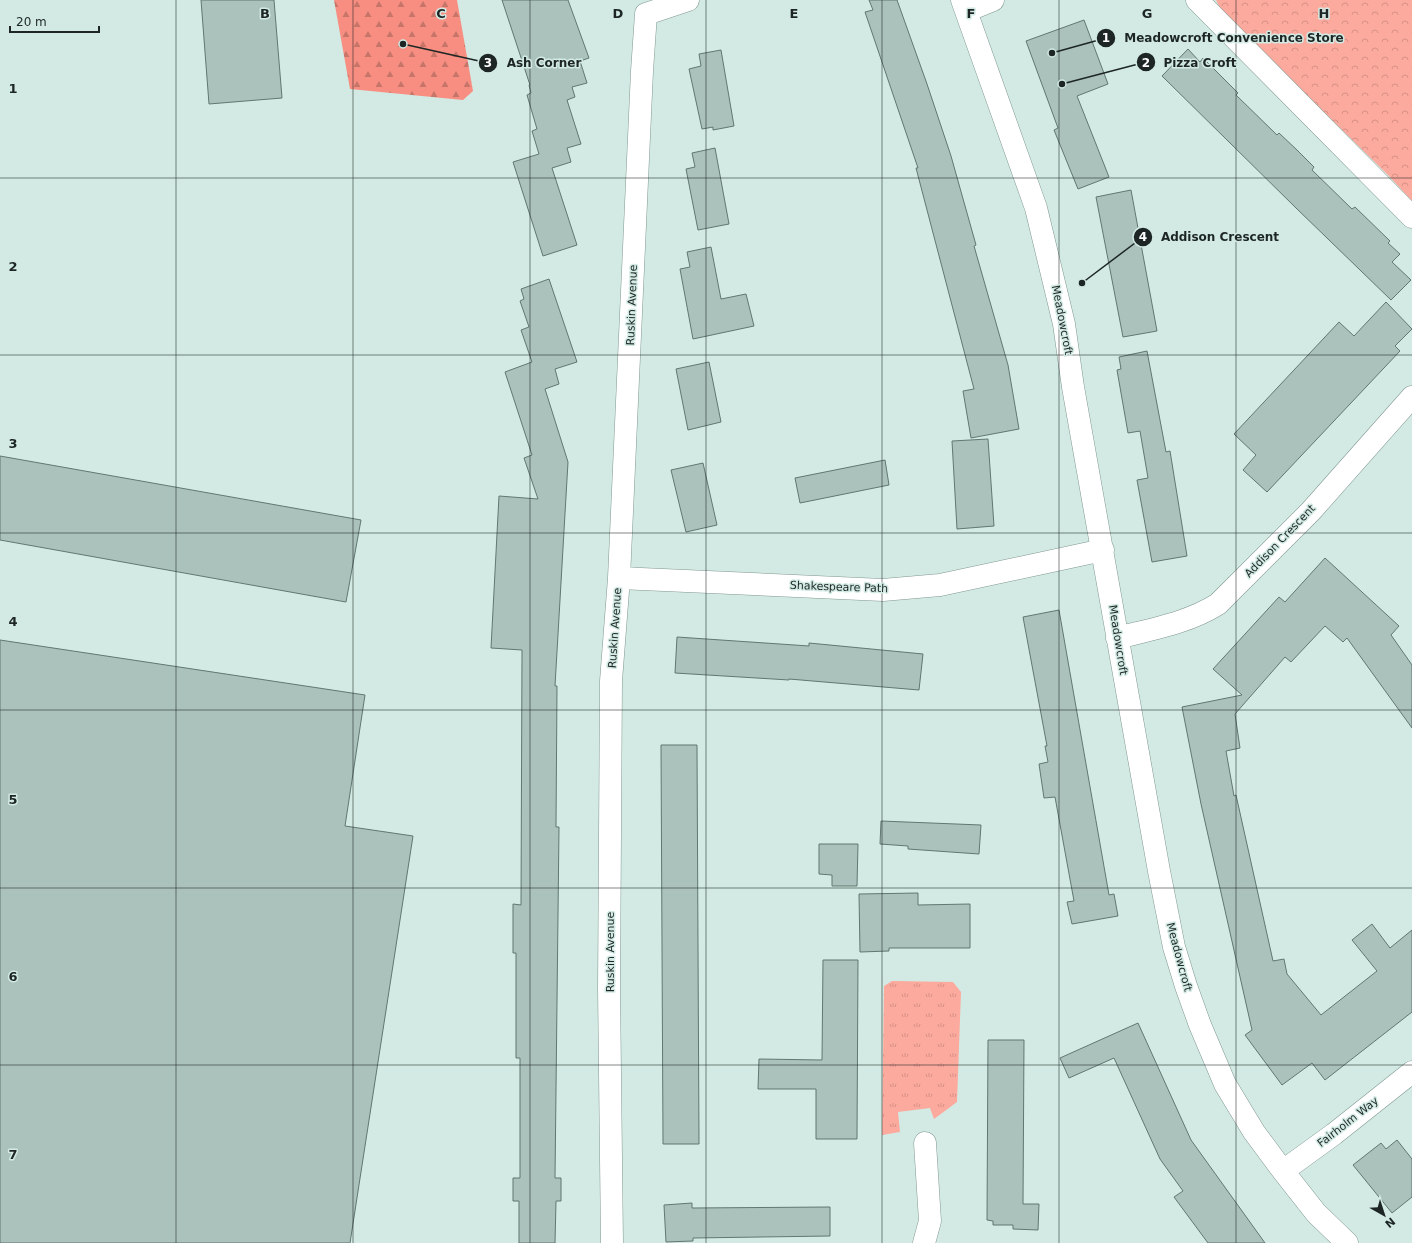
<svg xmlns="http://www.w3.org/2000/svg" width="1412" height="1243" viewBox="0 0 1412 1243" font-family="'DejaVu Sans',sans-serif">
<defs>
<pattern id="grass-tufts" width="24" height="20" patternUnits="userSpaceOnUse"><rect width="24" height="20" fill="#fca99e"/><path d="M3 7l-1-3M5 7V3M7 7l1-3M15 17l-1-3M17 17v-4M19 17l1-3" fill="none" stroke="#d89188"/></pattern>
<pattern id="forest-firs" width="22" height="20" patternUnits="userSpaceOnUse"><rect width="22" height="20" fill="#f78e81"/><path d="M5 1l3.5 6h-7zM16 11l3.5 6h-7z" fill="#c77469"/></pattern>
<pattern id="park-crowns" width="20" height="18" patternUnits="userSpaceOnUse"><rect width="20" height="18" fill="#fca99e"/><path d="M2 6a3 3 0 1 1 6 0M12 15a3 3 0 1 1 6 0" fill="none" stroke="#d89188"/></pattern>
</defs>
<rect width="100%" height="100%" fill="#d2eae3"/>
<path fill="url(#grass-tufts)" d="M892 981 953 982 961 992 957 1102 934 1119 930 1108 898 1112 900 1132 882 1135 884 986Z"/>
<path fill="url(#forest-firs)" d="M334 0H457L473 91 463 100 350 89Z"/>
<path fill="url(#park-crowns)" d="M1216 0H1412V201L1388 175 1222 12Z"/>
<path fill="#aac2bb" stroke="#617771" d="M201 0H274L282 98 209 104Z
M502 0H568L589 58 580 61 587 83 572 87 575 97 567 100 581 144 567 148 571 162 552 168 577 245 543 256 513 162 539 154 532 131 537 129 527 95 531 93 529 85H530Z
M869 0H897L927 84 951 156 976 245 974 246 1008 365 1019 429 971 438 963 391 974 389 916 168H918L865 12 873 10Z
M1084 20 1108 84 1077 96 1109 177 1078 189 1054 130 1058 128 1026 41Z
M1188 49 1200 62 1203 58 1238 93 1236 95 1277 135 1279 133 1297 150 1314 167 1312 170 1352 209 1355 207 1390 241 1388 243 1400 254 1392 262 1411 280 1391 300 1296 208 1162 76Z
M721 50 734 126 713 130V127L702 129 689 69 701 66 699 54Z
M715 148 729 224 698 230 686 169 695 167 692 153Z
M1131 190 1157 331 1123 337 1096 197Z
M711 247 721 299 746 294 754 326 693 339 680 269 690 267 687 252Z
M549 279 577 362 555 369 559 384 545 389 568 462 555 686H557L556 827H559L555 1178H561V1201H556L555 1243H519V1201H513V1178H520V1058H516V953H513V904L521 905 522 650 491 648 499 496 538 499 524 458 532 455 505 372 532 362 521 330 529 327 520 301 524 299 521 289Z
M1386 302 1412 329 1395 346 1400 351 1267 492 1243 470 1256 455 1234 434 1339 322 1354 336Z
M1147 351 1166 452 1170 451 1187 556 1152 562 1137 480 1148 478 1140 431 1128 433 1117 370 1121 369 1119 357Z
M709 362 721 422 688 430 676 369Z
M988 439 994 526 957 529 952 441Z
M0 456 361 520 346 602 0 540Z
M885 460 889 485 800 503 795 478Z
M703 463 717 525 686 532 671 470Z
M1325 558 1399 626 1391 635 1412 665V728L1347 638 1343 642 1325 626 1291 662 1285 657 1235 714 1240 748 1226 751 1234 796 1236 795 1273 961 1284 959 1287 974 1321 1015 1377 971 1352 940 1372 924 1390 948 1412 930V1012L1325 1080 1312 1063 1282 1085 1245 1035 1252 1030 1201 804 1182 707 1242 695 1213 669 1279 597 1285 602Z
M1059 610 1109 895 1114 894 1118 916 1072 924 1067 902 1074 901 1055 797 1044 798 1039 764 1048 762 1045 746H1047L1023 617Z
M677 637 809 646V643L923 654 919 690 789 679V680L675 673Z
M0 640 365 695 345 826 413 836 350 1243H0Z
M661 745H697L699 1144H663Z
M881 821 981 825 979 854 908 849V846L880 844Z
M819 844H858L857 886H832V875L819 874Z
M918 893V905L970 904V948H889V951L860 952 859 894Z
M823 960H858L857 1139H816V1089H758L759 1059 822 1060Z
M1138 1023 1191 1140 1265 1243H1208L1174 1197 1183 1191 1160 1159 1114 1058 1069 1078 1060 1058Z
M988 1040H1024L1023 1204H1039L1038 1230 1013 1229V1225H993V1221L987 1220Z
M1397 1140 1412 1159V1197L1392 1213 1353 1165 1381 1143 1386 1149Z
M692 1203V1208L830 1207V1236L693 1238V1241L666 1242 664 1205Z"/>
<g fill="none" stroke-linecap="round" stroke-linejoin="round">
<g stroke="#819891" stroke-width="23">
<path id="minor" d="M962 0 1036 208 1064 324 1073 387 1159 871 1174 947 1186 986 1200 1025 1225 1084 1254 1132 1283 1171 1316 1213 1347 1243
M1197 0 1412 217
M966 11 993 0
M619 578 883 590 940 585 1103 550
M1117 638C1152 629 1188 623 1218 604L1311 511 1412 397
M1283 1171 1334 1134 1412 1072
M612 1243 609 988 611 681 619 578 642 71 646 14 688 0
M924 1243 930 1221 925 1143"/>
</g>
<use href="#minor" stroke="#fff" stroke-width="22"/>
</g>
<path fill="none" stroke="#1d2624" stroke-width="1" stroke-opacity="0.55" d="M176 0V1243M353 0V1243M530 0V1243M706 0V1243M882 0V1243M1059 0V1243M1236 0V1243M0 178H1412M0 355H1412M0 533H1412M0 710H1412M0 888H1412M0 1065H1412"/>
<g text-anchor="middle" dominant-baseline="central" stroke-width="3" stroke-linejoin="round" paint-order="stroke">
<g font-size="11" fill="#1d2624" stroke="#d2eae3">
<text transform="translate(632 305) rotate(-88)">Ruskin Avenue</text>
<text transform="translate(1062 320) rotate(79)">Meadowcroft</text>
<text transform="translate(1280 541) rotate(-46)">Addison Crescent</text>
<text transform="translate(839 587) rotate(2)">Shakespeare Path</text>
<text transform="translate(615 628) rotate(-86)">Ruskin Avenue</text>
<text transform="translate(1118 640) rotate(81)">Meadowcroft</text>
<text transform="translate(610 952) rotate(-90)">Ruskin Avenue</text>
<text transform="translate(1179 957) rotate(75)">Meadowcroft</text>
<text transform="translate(1348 1122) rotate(-38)">Fairholm Way</text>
</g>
</g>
<g font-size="13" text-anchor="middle" font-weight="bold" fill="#1d2624" stroke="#d2eae3" stroke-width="3" stroke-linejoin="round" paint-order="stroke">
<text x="265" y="18">B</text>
<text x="441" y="18">C</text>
<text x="618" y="18">D</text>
<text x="794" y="18">E</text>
<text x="971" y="18">F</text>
<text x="1147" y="18">G</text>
<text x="1324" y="18">H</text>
<text x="13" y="93">1</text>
<text x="13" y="271">2</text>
<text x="13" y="448">3</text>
<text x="13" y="626">4</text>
<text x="13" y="804">5</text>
<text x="13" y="981">6</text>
<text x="13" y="1159">7</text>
</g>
<path fill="none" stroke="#1d2624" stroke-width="1.5" d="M1052 53L1106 38M1062 84L1146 62M403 44L488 63M1082 283L1143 237"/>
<g fill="#1d2624" stroke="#d2eae3" stroke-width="1.5">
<circle cx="1052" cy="53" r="4"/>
<circle cx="1062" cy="84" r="4"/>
<circle cx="403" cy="44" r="4"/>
<circle cx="1082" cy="283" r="4"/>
<circle cx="1106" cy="38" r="10"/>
<circle cx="1146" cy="62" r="10"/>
<circle cx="488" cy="63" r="10"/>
<circle cx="1143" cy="237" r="10"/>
</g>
<g font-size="12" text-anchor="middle" font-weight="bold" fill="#fff">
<text x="1106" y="42">1</text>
<text x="1146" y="67">2</text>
<text x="488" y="67">3</text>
<text x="1143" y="241">4</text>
</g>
<g font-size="12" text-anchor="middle" font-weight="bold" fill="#1d2624" stroke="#d2eae3" stroke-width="3" stroke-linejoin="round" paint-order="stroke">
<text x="1234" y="42">Meadowcroft Convenience Store</text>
<text x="1200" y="67">Pizza Croft</text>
<text x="544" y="67">Ash Corner</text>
<text x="1220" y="241">Addison Crescent</text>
</g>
<g transform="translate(1384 1215) rotate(141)" stroke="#d2eae3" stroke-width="3" paint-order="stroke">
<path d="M0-3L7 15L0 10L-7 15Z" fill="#1d2624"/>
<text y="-6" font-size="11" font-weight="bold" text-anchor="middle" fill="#1d2624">N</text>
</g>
<path d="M10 26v6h89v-6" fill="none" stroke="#1d2624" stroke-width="2"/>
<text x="16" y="26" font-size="12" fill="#1d2624" stroke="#d2eae3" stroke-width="3" paint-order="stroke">20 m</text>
</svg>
